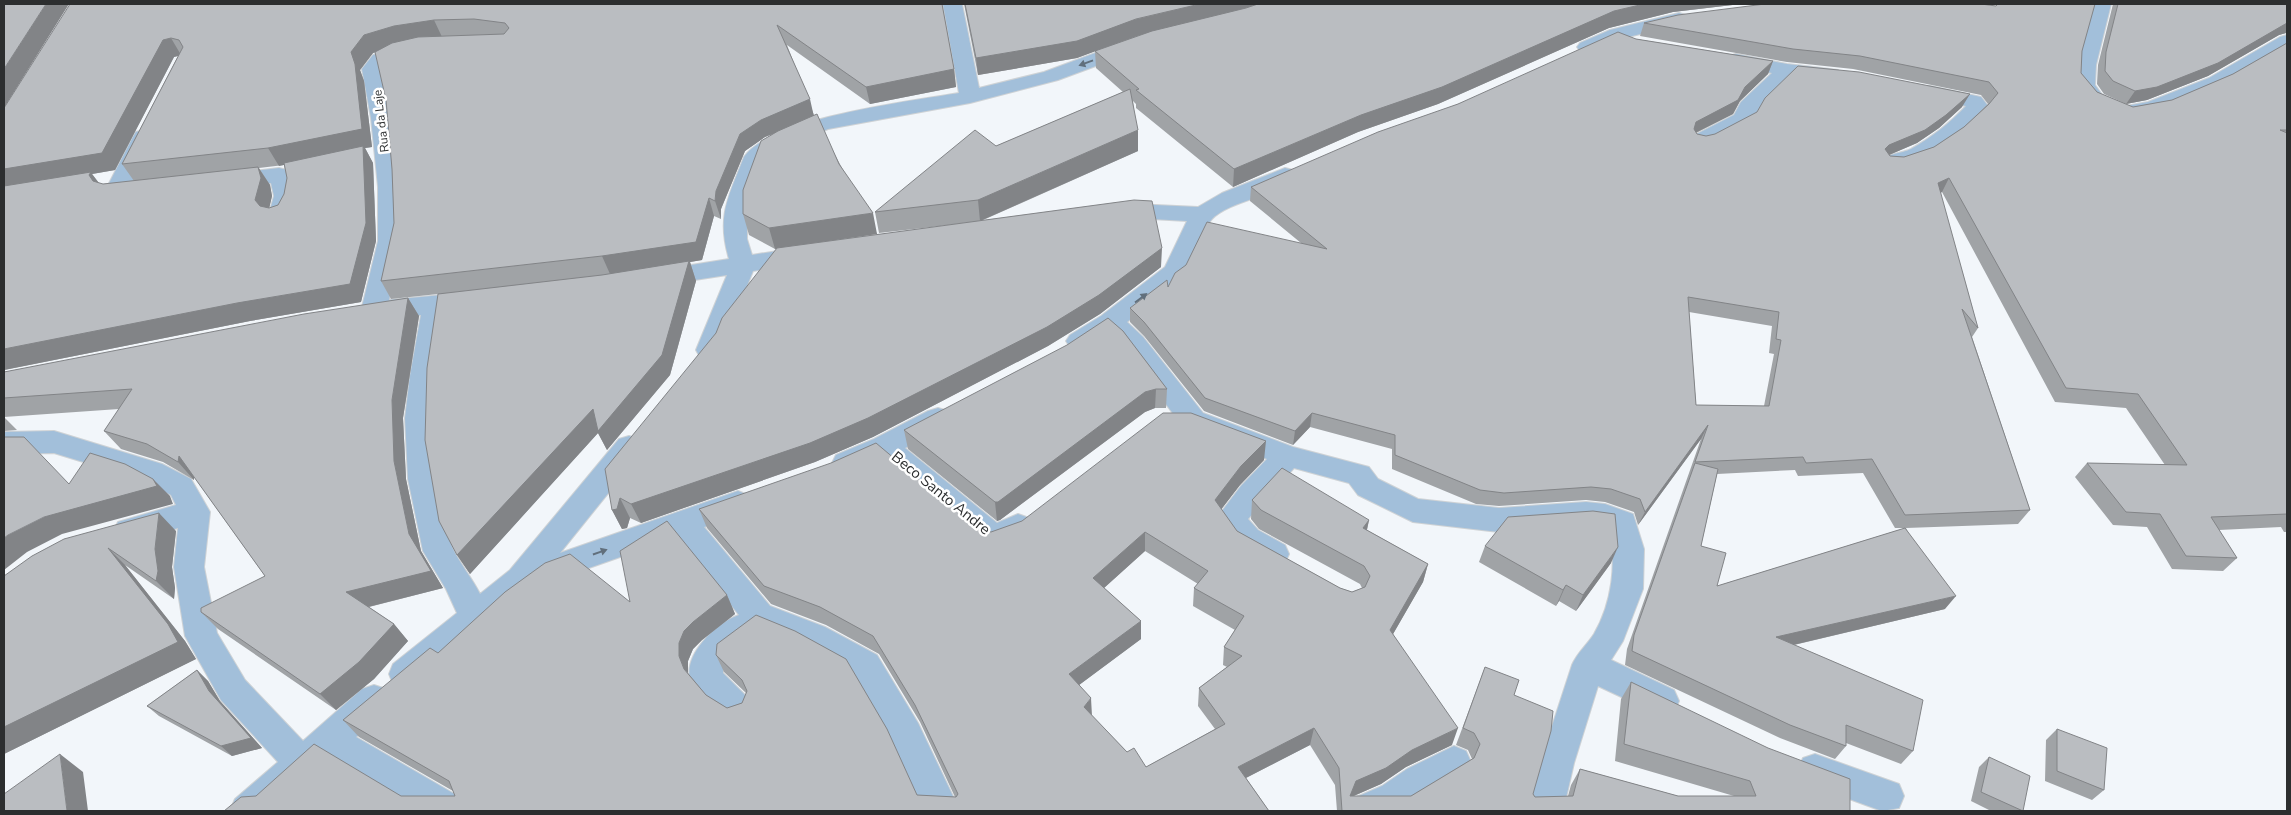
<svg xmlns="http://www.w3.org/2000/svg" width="2291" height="815" viewBox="0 0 2291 815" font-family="'Nunito Sans',sans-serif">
<rect width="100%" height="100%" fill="#f2f6fa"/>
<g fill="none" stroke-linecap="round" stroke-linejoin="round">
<g stroke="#ced2d5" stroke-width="2">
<path id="minor" d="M943 4H962L979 88 1044 72 1125 42 1132 40 1139 42 1142 46 1139 50 1058 80 970 103 828 129 782 149 765 160 747 210V239L752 255 803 247 812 249 815 255 812 261 753 271 718 357 709 359 700 357 696 350 727 275 656 286 647 284 644 278 647 272 729 259C716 216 729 196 744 157 771 118 911 101 959 93Z
M2092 4H2111L2096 65 2095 85 2103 96 2126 106 2148 102 2209 78 2280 37 2287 35V49L2223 86 2162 112 2124 119 2089 104 2075 86 2076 65Z
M1679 13 1686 15 1689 19 1686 23 1624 38 1594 51 1587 53 1580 51 1577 47 1580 43 1610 30Z
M412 44 419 46 422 50 419 54 387 63 382 69 393 118 400 187 402 241 389 300 474 292 483 295 487 301 483 307 447 312C435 385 427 439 444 512 447 523 448 538 453 549 460 564 472 578 480 594L510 570 619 439 629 436 639 439 643 447 639 455 560 553 738 491 748 495 753 503 748 511 704 527 770 606 825 627 877 655 918 723 960 811H924L894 745 853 675 803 647 760 630C751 648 724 650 723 673L748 698 753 709 748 720 736 724C724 720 718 713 709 703 702 696 692 689 690 679 684 653 718 622 739 615L677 537 532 588 417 684 405 688 393 684 389 674 393 664 457 613 446 589 423 551 408 479 405 418 410 376 421 315 374 320 365 317 361 311 378 241V187L371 118 362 69 373 55Z
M1736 54 1787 64 1838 70 1841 74 1838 78 1831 80 1792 77 1758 110 1750 124 1709 146 1701 148 1693 146 1690 141 1693 136 1734 115 1741 102 1772 73 1729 64 1726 60 1729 56Z
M1930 86 1981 97 1988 106C1970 131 1915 176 1883 168L1880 163C1886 153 1901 154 1911 149 1931 138 1950 123 1966 106L1923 96 1920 92 1923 88Z
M144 130 152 132 155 137 128 193 124 198 116 200 108 198 104 193 133 137 136 132Z
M279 168 287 170C298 186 300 205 288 222L280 224 272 222 268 217 274 196 271 183 227 188 219 186 216 181 219 176 227 174Z
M1285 168 1293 170 1296 175C1282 196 1232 199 1212 219 1200 231 1196 263 1184 277 1172 291 1142 310 1127 322L1143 337 1203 413 1293 447 1369 467 1378 479 1418 499 1499 508 1586 502 1605 504 1633 514 1644 549 1643 589 1623 641 1611 660 1674 690 1679 701 1674 712 1662 716 1598 686 1574 763 1563 811H1527L1540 763 1572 665C1577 653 1587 645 1594 634 1612 603 1617 563 1609 529L1586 526 1499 532 1413 522 1358 495 1349 483 1294 468 1248 519 1258 530 1285 545 1289 554 1285 563C1282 564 1277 566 1273 566 1252 565 1225 537 1216 519L1241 486 1267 459 1183 427 1125 349 1108 335C1095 343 1085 352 1070 347L1066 341 1070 335 1101 316 1165 267 1187 221 1134 218 1119 220 1111 218 1107 213 1111 208 1134 204 1198 207 1222 193Z
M938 408 948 411 952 418 948 425 905 448 997 523 1018 514 1029 518 1033 526 1029 534 993 549 982 546 881 460 846 474 836 471 832 463 836 455 874 439 928 411Z
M54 431 162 464 191 479 210 512 204 567 217 633 245 680 303 741 362 689 374 685 386 689 391 700 386 711 356 737 463 799 468 811H418L331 759 274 811H230L235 799 278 762 221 700 185 636 174 567 178 528 129 542 118 538 114 530 118 522 176 505 171 495 142 480 54 453 4 454V432Z
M1454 746 1466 751 1471 762 1466 773 1431 793 1404 811H1347L1352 799 1382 786 1407 769Z
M1815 754 1899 784 1904 796 1899 808 1882 811 1803 782 1798 770 1803 758Z"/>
</g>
<use href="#minor" fill="#a2bfda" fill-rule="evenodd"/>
</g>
<path fill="#a0a3a6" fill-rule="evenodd" d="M70 4H942L954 69 956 87 870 104 787 45 814 115 877 234 813 243 967 223 879 233 875 212 996 146 1123 92 1096 68 1095 51 1077 58 978 75 964 4H1741L1673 12 1609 28 1438 104 1358 132 1233 187 1136 108V104L1133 101 1138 151 981 221 1161 267 1100 314 1048 346 873 437 815 462 641 523 630 518 627 528 622 529 612 510 716 333 777 248 775 249 749 235 743 214 770 135 765 137 745 151 721 209V219L714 216 702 260 690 262 696 281 670 375 607 450 598 433 470 574 457 555 438 294 391 299 381 281 394 223 392 169 386 100 378 51 373 53 360 70 364 81 372 147 365 148 373 163 376 241 361 302 250 321 4 370ZM178 56 122 164 134 181 103 184 99 183 92 174 115 170 174 57ZM284 165 287 178 284 194 278 205 269 208 272 196 270 185 259 168Z
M2112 4H2287V34L2286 33 2279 35 2208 76 2147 100 2126 104 2104 94 2097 84 2098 65 2113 4Z
M1644 23 2082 51 2081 73 2097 92 2133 107 2172 100 2233 74 2287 43V532H2284L2281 527 2219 530 2237 558 2223 571 2172 569 2147 527 2113 525 2075 477 2087 463 2165 465 2126 408 2055 402 1942 192 1940 193 1978 328 1972 337 2030 510 2018 524 1906 528 1945 609 1794 645 1913 751 1901 764 1846 743V746L1835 759 1780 738 1625 665 1627 649 1701 439 1638 525 1634 512 1605 502 1586 500 1499 506 1476 504 1392 469V449L1310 427 1293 445 1204 411 1144 336 1130 322V308L1168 287 1186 265 1301 243 1250 201 1251 187 1458 104 1636 39 1773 61 1768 74 1740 101 1733 114 1696 133 1697 134 1706 136 1962 107 1939 128 1917 143 1889 155 1890 156 1904 157 1934 147 1964 127 1988 104 1981 95 1853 69 1787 62 1640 36ZM1689 312 1772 326 1769 353 1774 354 1764 406 1696 405ZM1795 470 1798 476 1863 473 1895 528H1905L1717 586 1701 546 1717 474Z
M408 298 419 316 403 418 406 479 421 551 443 588 369 607 394 624 408 641 374 679 336 710 218 629 201 612 265 576 194 477V480L163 462 121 449 104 431 119 409 4 417 17 430 4 431V372Z
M1123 331 1167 389 1166 408H1155L1145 412 1000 520 997 521 908 449 904 430Z
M1264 460 1240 485 1221 509 1237 531 1340 588 1352 592 1362 588 1360 584 1259 529 1251 519 1252 500 1369 520 1367 530 1428 564 1423 582 1393 634 1452 745 1406 767 1381 784 1354 796H1411L1472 759 1468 750 1456 745 1485 667 1514 695 1533 794 1535 797 1568 796 1571 785 1580 769 1678 796H1734L1615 761 1621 699 1631 682 1850 811H1337L1335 785 1310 745 1246 778 1269 811 401 796H455L453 791 359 737 343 720 438 653 630 602 727 595 735 614 702 640 693 649 688 661V673L706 695 727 708 742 703 746 693 724 672 716 655 917 795 955 797 920 722 879 654 826 625 771 604 707 528 699 509 978 529 991 532ZM1145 551 1198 584 1194 588 1193 606 1235 630 1224 647 1223 665 1227 667 1199 688 1198 706 1215 729 1146 767 1127 752 1092 716 1079 685 1141 639V621L1104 588Z
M176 531 172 567 175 588 174 599 125 565 185 641 196 659 4 754V576Z
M1485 546 1611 563 1576 611 1559 601 1556 606 1479 562Z
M197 670 208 681 220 701 262 748 232 756 159 716 147 706Z
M2057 729 2104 790 2092 800 2045 781 2046 740Z
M1989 757 2023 811H1991L1971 801 1979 767Z"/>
<path fill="#828487" d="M46 4H69L4 108V69Z
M1200 4H1259L1229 13 1137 36 1077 58 978 75 976 58Z
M1644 4H1741L1673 12 1609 28 1438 104 1358 132 1233 187 1234 169 1361 115 1614 11Z
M434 20 442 37 403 43 373 53 360 70 364 81 372 147 365 148 373 163 376 241 361 302 250 321 4 370V349L237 303 364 148 279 166 268 148 351 52 364 35 394 26Z
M2287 23V32L2286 33 2279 35 2208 76 2147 100 2126 104 2135 91Z
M171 38 181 55 174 57 115 170 92 174 104 190 4 189V169L163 40Z
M1773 61 1768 74 1740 101 1733 114 1691 135 1696 122 1745 87Z
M954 69 956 87 870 104 866 87Z
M1970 94 1962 107 1939 128 1917 143 1882 158 1885 149 1889 145Z
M810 99 814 117 765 137 745 151 721 209V219L715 201 716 191 740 134 761 120Z
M1138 130V151L980 221 978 200Z
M258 167 270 185 272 196 267 218 255 200Z
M1949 178 1942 192 1930 197 1938 183Z
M709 198 714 216 702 260 690 262 696 281 670 375 607 450 598 433 470 574 457 555 610 274 602 256Z
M873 213 877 234 775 249 769 228Z
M1162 248 1161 267 1100 314 1048 346 873 437 815 462 641 523 631 504Z
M408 298 419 316 403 418 406 479 421 551 443 588 360 609 346 592 409 534 394 461 392 400Z
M1156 389 1155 408 1145 412 1000 520 997 521 995 502 1145 392Z
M1312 413 1310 427 1293 445 1295 431Z
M1708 425 1701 439 1638 525 1645 512Z
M1266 441 1264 460 1240 485 1214 519 1215 500 1241 466Z
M179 456 194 474V480L178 462Z
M153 479 170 496 173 504 62 534 27 552 4 570V538L8 535 44 517Z
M620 498 630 518 627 528 622 529 612 510Z
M159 513 176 531 172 567 175 588 174 599 156 581 155 549Z
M1369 520 1365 538 1363 528Z
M1145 532V551L1094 597 1093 578Z
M1618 547 1611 563 1576 611 1583 595Z
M108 548 125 565 185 641 196 659 4 754V727Z
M1428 564 1423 582 1385 648 1390 630Z
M1566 585 1559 601 1556 606 1563 590Z
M727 595 735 614 702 640 693 649 688 661V673L684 669 679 656V643L684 631 693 622Z
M1956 596 1945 609 1767 651 1776 637Z
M1141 621V639L1071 691 1069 674Z
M394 624 408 641 374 679 336 710 320 694Z
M197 670 208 681 220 701 262 748 232 756 221 746 209 691Z
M1091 698 1092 716 1085 725 1084 707Z
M1314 728 1310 745 1236 783 1238 767Z
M1458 728 1452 745 1406 767 1381 784 1351 797 1350 796 1356 781 1412 750Z
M60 754 83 772 88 811H67Z"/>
<path fill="#babdc1" stroke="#828487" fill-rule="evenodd" d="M4 4H46L4 69Z
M70 4H942L954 69 866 87 777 25 810 99 761 120 740 134 716 191 715 201 709 198 696 242 602 256 381 281 394 223 392 169 386 100 375 52 392 43 418 37 504 34 509 28 505 23 474 19 434 20 394 26 364 35 351 52 355 64 362 129 268 148 122 164 183 47 179 40 171 38 163 40 102 153 4 169V108Z
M965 4H1200L1136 19 1077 41 976 58Z
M1258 4H1644L1614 11 1442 87 1361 115 1234 169 1136 90 1139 89 1095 51 1152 31 1246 8Z
M1765 4H1981L1996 6 1998 4H2095L2082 51 2081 73 2097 92 2133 107 2172 100 2233 74 2287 43V130H2280L2287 133V514L2211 517 2237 558 2186 556 2160 514 2126 512 2087 463 2187 465 2138 394 2066 388 1949 178 1938 183 1978 328 1962 309 2030 510 1905 515 1872 459 1806 463 1803 457 1695 462 1708 425 1645 512 1640 499 1611 489 1591 487 1504 493 1480 490 1395 455V435L1312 413 1295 431 1205 398 1144 322 1130 308 1167 280 1168 287 1175 273 1186 265 1207 222 1327 249 1251 187 1378 132 1458 104 1618 32 1636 39 1773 61 1745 87 1738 100 1696 122 1694 129 1697 134 1706 136 1715 134 1757 112 1765 98 1798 66 1859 72 1970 94 1946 115 1925 130 1889 145 1885 149 1890 156 1904 157 1934 147 1964 127 1989 104 1998 93 1989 82 1860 56 1793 49 1644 23 1678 15ZM1688 297 1779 312 1776 339 1781 340 1769 406 1696 405Z
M2118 4H2287V23L2218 63 2157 87 2135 91 2113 81 2105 71 2106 52Z
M1130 89 1138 130 978 200 875 212 975 130 996 146Z
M817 114 839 164 873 213 769 228 743 214V190L761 141 778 131Z
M363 146 366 223 350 284 237 303 4 349V186L91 172 89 175 93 181 103 184 258 167 261 178 255 200 260 206 269 208 278 205 284 194 287 178 284 163Z
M1134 200 1152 201 1162 248 1099 295 1047 327 868 418 810 443 631 504 620 498 617 509 612 510 605 469 716 333 722 318 777 248Z
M689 261 662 355 598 431 593 409 457 555 439 521 425 440 427 368 438 294 602 275Z
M408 298 392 400 394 461 409 534 431 571 346 592 394 624 359 662 320 694 201 612V608L265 576 179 456 178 462 147 444 104 431 132 389 4 398V372L304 314Z
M1108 318 1123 331 1167 389H1156L1145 392 998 502H995L904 430 1067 345Z
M1163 413H1191L1266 441 1241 466 1215 500 1237 531 1340 588 1352 592 1365 587 1370 576 1364 566 1261 510 1252 500 1282 468 1369 520 1363 528 1428 564 1390 630 1458 728 1412 750 1386 768 1356 781 1350 796H1411L1474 758 1480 744 1474 733 1463 728 1485 667 1519 680 1514 695 1553 711 1551 731 1533 794 1535 797 1573 796 1580 769 1678 796H1756L1750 781 1624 744 1631 682 1768 748 1850 779V811H1342L1339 768 1314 728 1238 767 1269 811H224L241 797 256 796 314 744 401 796H455L449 781 343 720 430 648 438 653 505 592 545 563 570 554 630 602 620 551 667 521 727 595 693 622 684 631 679 643V656L684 669 706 695 727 708 742 703 747 691 742 680 716 655 717 644 756 615 795 631 846 659 887 729 917 795 956 797 958 794 915 705 873 636 820 607 764 586 699 509 831 463 876 443 978 529 991 532 1022 521ZM1145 532 1208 571 1194 588 1244 616 1224 647 1242 656 1199 688 1225 724 1146 767 1134 748 1127 752 1084 707 1091 698 1069 674 1141 621 1093 578Z
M4 437H24L69 484 90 453 125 464 153 479 157 486 44 517 8 535 4 538Z
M1695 463 1718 469 1701 546 1726 553 1717 586 1905 528 1956 596 1776 637 1923 700 1913 751 1846 725V746L1790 725 1632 651 1634 635Z
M1593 511 1615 514 1618 547 1583 595 1566 585 1563 590 1485 546 1508 517Z
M159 513 155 549 158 571 156 581 108 548 168 624 178 642 4 727V576L32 556 64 539Z
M197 670 209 691 251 738 221 746 147 706Z
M2057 729 2107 748 2104 790 2057 771Z
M60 754 67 811H4V794Z
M1989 757 2030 776 2023 811 1981 792Z"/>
<defs><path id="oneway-solid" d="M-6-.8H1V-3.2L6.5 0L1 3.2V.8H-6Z" transform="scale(1.25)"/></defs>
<g fill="#616f7c">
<use href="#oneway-solid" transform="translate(1086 63) rotate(160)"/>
<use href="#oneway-solid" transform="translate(1141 298) rotate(-37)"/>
<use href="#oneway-solid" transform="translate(600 552) rotate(-19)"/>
</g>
<g text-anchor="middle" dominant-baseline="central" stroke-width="5" stroke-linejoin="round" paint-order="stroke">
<g font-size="12" fill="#2c2e2f" stroke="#fff">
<text transform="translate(381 121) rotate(-97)">Rua da Laje</text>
</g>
<g font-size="15" fill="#2c2e2f" stroke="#fff">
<text transform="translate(941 493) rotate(39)">Beco Santo Andre</text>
</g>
</g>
<rect width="2291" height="815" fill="none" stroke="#2c2e2f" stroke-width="10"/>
</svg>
